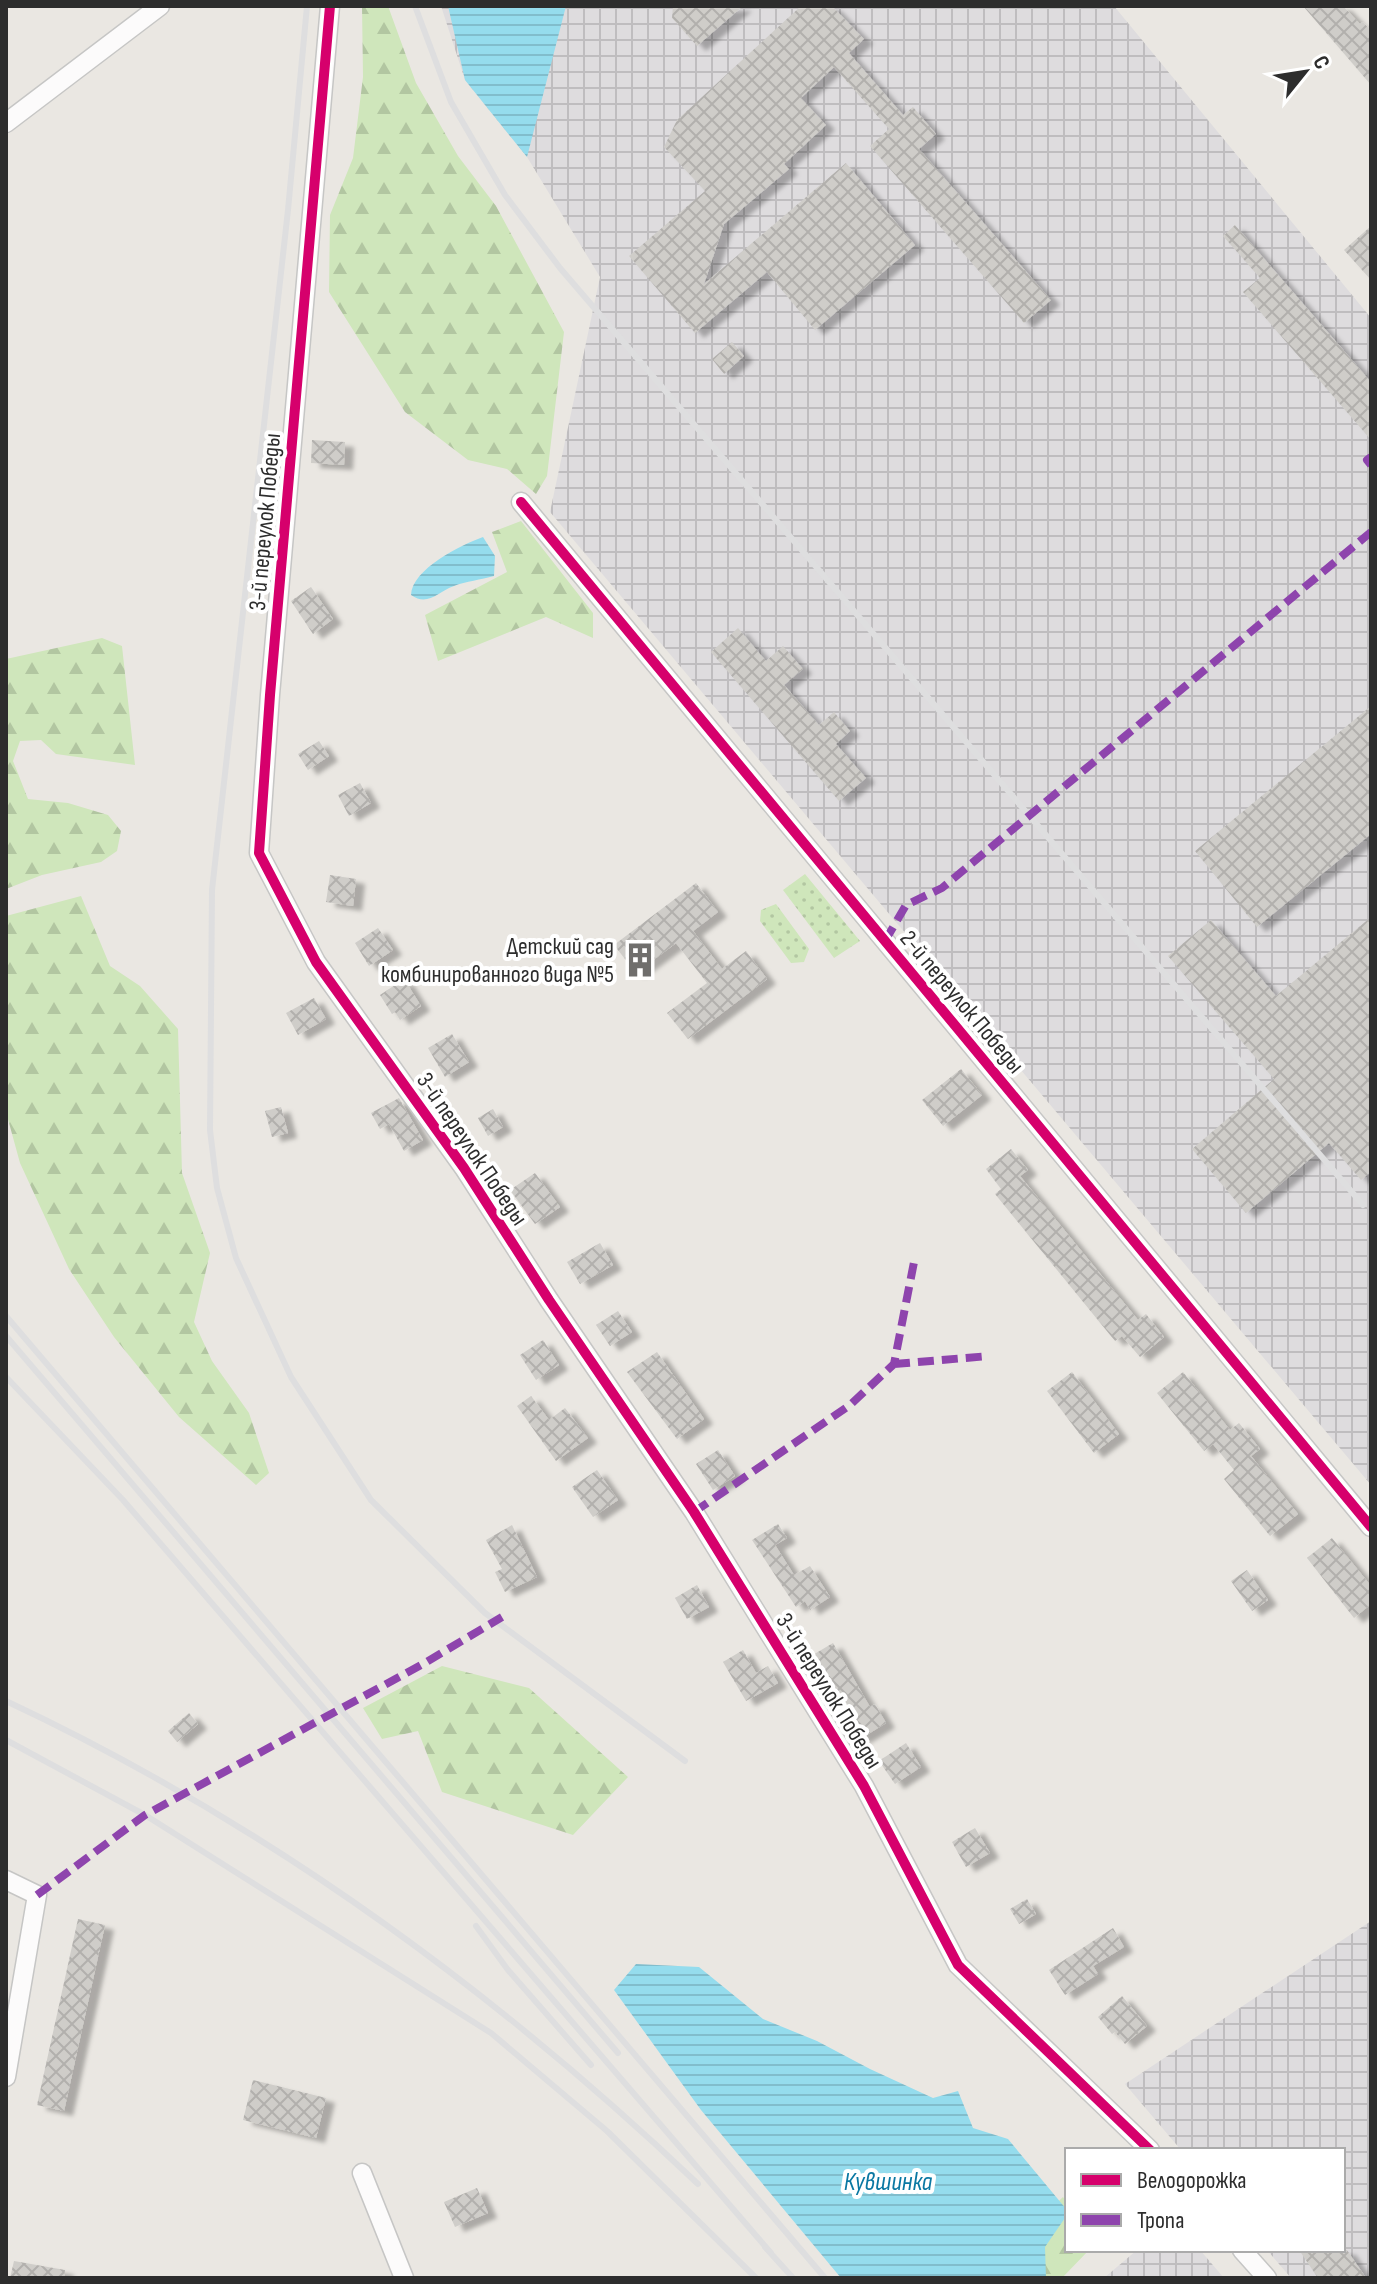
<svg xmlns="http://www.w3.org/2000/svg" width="1377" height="2284" viewBox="0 0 1377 2284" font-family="'Sofia Sans Condensed',sans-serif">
<defs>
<pattern id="industrial-grid" width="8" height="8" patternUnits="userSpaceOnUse" patternTransform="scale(2)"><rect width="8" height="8" fill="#dedcde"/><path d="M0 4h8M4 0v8" fill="none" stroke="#bfbdbf"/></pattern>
<pattern id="grass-dots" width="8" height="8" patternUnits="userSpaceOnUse" patternTransform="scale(2)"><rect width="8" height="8" fill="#cfe6bb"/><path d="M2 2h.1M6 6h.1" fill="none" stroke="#b2c6a1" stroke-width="1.8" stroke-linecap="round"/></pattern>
<pattern id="forest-firs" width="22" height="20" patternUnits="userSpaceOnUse" patternTransform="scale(2)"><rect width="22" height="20" fill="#cfe6bb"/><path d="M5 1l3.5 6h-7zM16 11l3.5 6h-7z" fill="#b2c6a1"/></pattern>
<pattern id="water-rules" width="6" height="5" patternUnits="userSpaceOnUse" patternTransform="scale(2)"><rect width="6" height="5" fill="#95dced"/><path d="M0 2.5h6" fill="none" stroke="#81bdcc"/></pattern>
<pattern id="building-cross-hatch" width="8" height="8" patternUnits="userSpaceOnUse" patternTransform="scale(2)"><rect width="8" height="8" fill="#cfcdc9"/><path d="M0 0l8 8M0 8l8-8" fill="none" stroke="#b2b0ad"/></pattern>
<filter id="shadow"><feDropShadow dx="9" dy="5" stdDeviation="2" flood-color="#0004"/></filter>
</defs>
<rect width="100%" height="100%" fill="#eae7e2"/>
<path fill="url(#industrial-grid)" d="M441 6H1114L1371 318V1485L550 512 600 277 527 157 465 80Z
M1371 1921V2278H1291L1267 2250H1343V2150H1181L1125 2084Z
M1137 2250H1200L1224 2278H1104Z"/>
<path fill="url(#grass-dots)" d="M805 874 860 941 834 958 783 890Z
M776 904 809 949 804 962 791 963 760 921 761 910Z"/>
<path fill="url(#forest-firs)" d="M362 6H388L416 83 458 156 496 206 564 332 547 476 536 494 507 469 468 460 405 412 329 292 330 215 353 158 363 77Z
M521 521 593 613V638L546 617 438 661 425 615 507 572 492 532Z
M102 638 122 646 135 765 56 754 41 740 20 741 13 761 28 799 68 803 108 815 121 831 117 851 101 862 42 875 6 889V659Z
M81 896 110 966 140 986 178 1029 182 1173 210 1253 194 1322 212 1361 249 1413 269 1473 256 1485 179 1417 114 1337 69 1269 20 1163 6 1112V916Z
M442 1666 529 1688 628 1777 573 1835 442 1792 418 1731 382 1739 363 1708Z
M1063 2197 1067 2203V2250H1089L1062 2278H977Z"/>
<path fill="url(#water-rules)" d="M448 6H566L527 157 465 80Z
M483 537 495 556 494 576C481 580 466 581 454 586 437 592 428 607 411 595 412 569 461 545 483 537Z
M636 1964 699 1967 763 2019 817 2041 870 2069 933 2098 958 2091 973 2128 1008 2139 1067 2210V2215L1045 2247 1046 2278H841L701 2110 614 1990Z"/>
<path fill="url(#building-cross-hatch)" filter="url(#shadow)" d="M673 6H743L697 46 672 18Z
M801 6H832L864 39 849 53 903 115 913 107 936 134 919 149 1051 300 1024 323 870 146 889 129 834 67 801 98 826 125 784 164 789 169 724 224 704 284 846 163 915 245 815 330 767 272 695 333 629 256 705 191 664 147 677 120Z
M1303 6H1343L1360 24 1363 22 1371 31V85Z
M1235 225 1371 382V440L1243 292 1260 278 1223 236Z
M1371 226V280L1344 250Z
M732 342 744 356 724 374 712 359Z
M312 440 345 442 344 465 311 463Z
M311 587 333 619 313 634 291 601Z
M738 628 766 661 783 646 803 669 784 685 819 725 834 712 850 731 836 744 866 778 839 801 711 652Z
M1371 706V834L1257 927 1195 851Z
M319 741 329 756 308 770 298 754Z
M360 783 371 803 349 816 338 795Z
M330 875 356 879 353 906 326 902Z
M696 883 718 912 693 931 722 969 746 951 767 979 688 1039 667 1013 707 983 676 943 636 973 614 945Z
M1371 917V1172L1361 1180 1329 1143 1246 1213 1192 1149 1274 1079 1168 956 1211 920 1276 996Z
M378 928 393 950 369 966 355 943Z
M404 979 421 1006 400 1020 395 1012 392 1014 380 995Z
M314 998 326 1019 298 1035 286 1013Z
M452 1034 469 1062 445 1077 428 1048Z
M961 1069 982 1095 943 1126 922 1100Z
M399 1098 423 1140 404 1151 389 1124 380 1129 371 1113Z
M281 1107 288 1133 272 1137 265 1111Z
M493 1109 503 1127 488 1136 478 1118Z
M1011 1149 1028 1170 1020 1176 1138 1320 1146 1314 1164 1337 1140 1357 1122 1336 1115 1341 995 1194 1001 1189 986 1169Z
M535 1173 560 1207 535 1224 510 1190Z
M600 1243 613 1265 580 1284 567 1262Z
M618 1311 632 1332 610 1346 596 1325Z
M543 1340 559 1365 536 1380 520 1355Z
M657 1352 704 1419 677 1439 627 1372Z
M1072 1372 1119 1434 1094 1453 1047 1391Z
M1183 1372 1230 1430 1239 1423 1260 1449 1251 1456 1298 1514 1270 1536 1224 1479 1234 1470 1213 1444 1204 1451 1157 1393Z
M531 1396 549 1420 565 1408 588 1438 556 1461 517 1406Z
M718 1450 735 1476 713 1490 696 1464Z
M597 1470 618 1500 593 1517 572 1487Z
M778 1524 787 1538 775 1545 794 1575 810 1566 830 1597 810 1610 805 1601 796 1607 752 1540Z
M512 1525 537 1577 505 1592 495 1572 502 1569 486 1540Z
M1332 1538 1371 1586V1604L1354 1618 1307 1558Z
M1247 1570 1268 1600 1252 1611 1231 1581Z
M697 1585 709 1607 687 1619 675 1598Z
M833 1643 870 1707 875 1704 886 1723 860 1739 834 1697 830 1699 806 1659Z
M743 1650 756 1673 768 1666 778 1683 746 1701 723 1662Z
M189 1713 198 1724 177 1742 168 1731Z
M906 1743 921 1767 895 1784 879 1761Z
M975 1828 990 1853 966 1867 952 1842Z
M1027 1899 1036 1914 1019 1924 1010 1909Z
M78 1919 105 1925 64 2111 37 2105Z
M1113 1928 1124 1947 1093 1966 1098 1974 1065 1995 1049 1970Z
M1122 1996 1147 2026 1125 2044 1115 2032 1112 2034 1098 2017Z
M253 2080 326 2098 316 2138 243 2120Z
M477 2188 488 2213 455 2227 444 2202Z
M1299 2250H1347L1366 2278H1318Z
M14 2261 65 2270 64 2278H10Z"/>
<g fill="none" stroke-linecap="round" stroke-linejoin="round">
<g stroke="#c6c6c5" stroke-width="21">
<path id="minor" d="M330 6 270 695 259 853 316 962 464 1168 549 1300 694 1512 864 1786 958 1965 1150 2150
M6 123 160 6
M521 502 1371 1527
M6 1880 37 1895 6 2077
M362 2173 404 2278
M1242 2250 1267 2278"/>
</g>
<use href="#minor" stroke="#fcfbfb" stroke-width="18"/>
<path stroke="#dededf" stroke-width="6" d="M307 6 288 210 212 890 210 1130 217 1188 236 1258 291 1377 371 1500 485 1613 685 1761
M415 6 451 102 505 195 560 268 1363 1205
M6 1316 825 2278
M6 1336 618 2053
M6 1377 123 1500 771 2253
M6 1701C262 1821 494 1990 698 2184
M6 1740 145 1815 491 2033 607 2131 756 2278
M476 1926 508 1970 591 2065
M765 2247 793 2278"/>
<path stroke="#8e44ad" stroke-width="8" stroke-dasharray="16 8" stroke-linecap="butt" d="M1371 457 1367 460 1371 465
M885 941 906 905 942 888 1371 532
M894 1364 989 1356
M694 1512 850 1405 894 1364 915 1257
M37 1895 145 1815 423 1664 502 1617"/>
<g stroke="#fff" stroke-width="15">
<path id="cycleway" d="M330 6 270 695 259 853 316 962 464 1168 549 1300 694 1512 864 1786 958 1965 1150 2150
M521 502 1371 1527"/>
</g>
<use href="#cycleway" stroke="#d6006c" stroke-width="10"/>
</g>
<defs>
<g id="building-bare" transform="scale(2.76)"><path d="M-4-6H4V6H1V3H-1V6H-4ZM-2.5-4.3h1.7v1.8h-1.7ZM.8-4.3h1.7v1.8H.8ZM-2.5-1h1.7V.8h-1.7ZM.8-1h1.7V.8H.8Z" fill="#6f6e6c" stroke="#fff" stroke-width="2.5" paint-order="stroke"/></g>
</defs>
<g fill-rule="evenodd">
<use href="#building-bare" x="640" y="960"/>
</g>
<g text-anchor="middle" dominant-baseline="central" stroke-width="8" stroke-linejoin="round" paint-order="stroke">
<g font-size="24" fill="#2d2d2d" stroke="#fff">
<text transform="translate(265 522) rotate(-85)">3-й переулок Победы</text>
<text transform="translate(962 1002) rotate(50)">2-й переулок Победы</text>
<text transform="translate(472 1149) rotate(56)">3-й переулок Победы</text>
<text transform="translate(829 1691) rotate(58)">3-й переулок Победы</text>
</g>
<g font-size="24" fill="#2d2d2d" stroke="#fff" text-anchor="end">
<text x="614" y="946">Детский сад<tspan x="614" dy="28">комбинированного вида №5</tspan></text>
</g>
<g font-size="26" font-style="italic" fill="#0a78a3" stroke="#fff">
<text x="888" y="2182">Кувшинка</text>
</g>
</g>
<rect width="1377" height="2284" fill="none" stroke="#2d2d2d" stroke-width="16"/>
<rect x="1065" y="2148" width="280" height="104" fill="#ffffff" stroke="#ababab" stroke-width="2"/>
<rect x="1081" y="2174" width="40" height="12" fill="#d6006c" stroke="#ababab" stroke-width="2"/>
<text x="1137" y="2188" font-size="24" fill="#2d2d2d">Велодорожка</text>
<rect x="1081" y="2214" width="40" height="12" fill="#8e44ad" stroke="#ababab" stroke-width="2"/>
<text x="1137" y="2228" font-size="24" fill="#2d2d2d">Тропа</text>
<g transform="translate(1305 72) rotate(60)" stroke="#ffffff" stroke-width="6" paint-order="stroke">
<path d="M0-6L14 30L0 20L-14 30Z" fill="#2d2d2d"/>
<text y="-12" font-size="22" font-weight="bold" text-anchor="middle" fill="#2d2d2d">С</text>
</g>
</svg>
